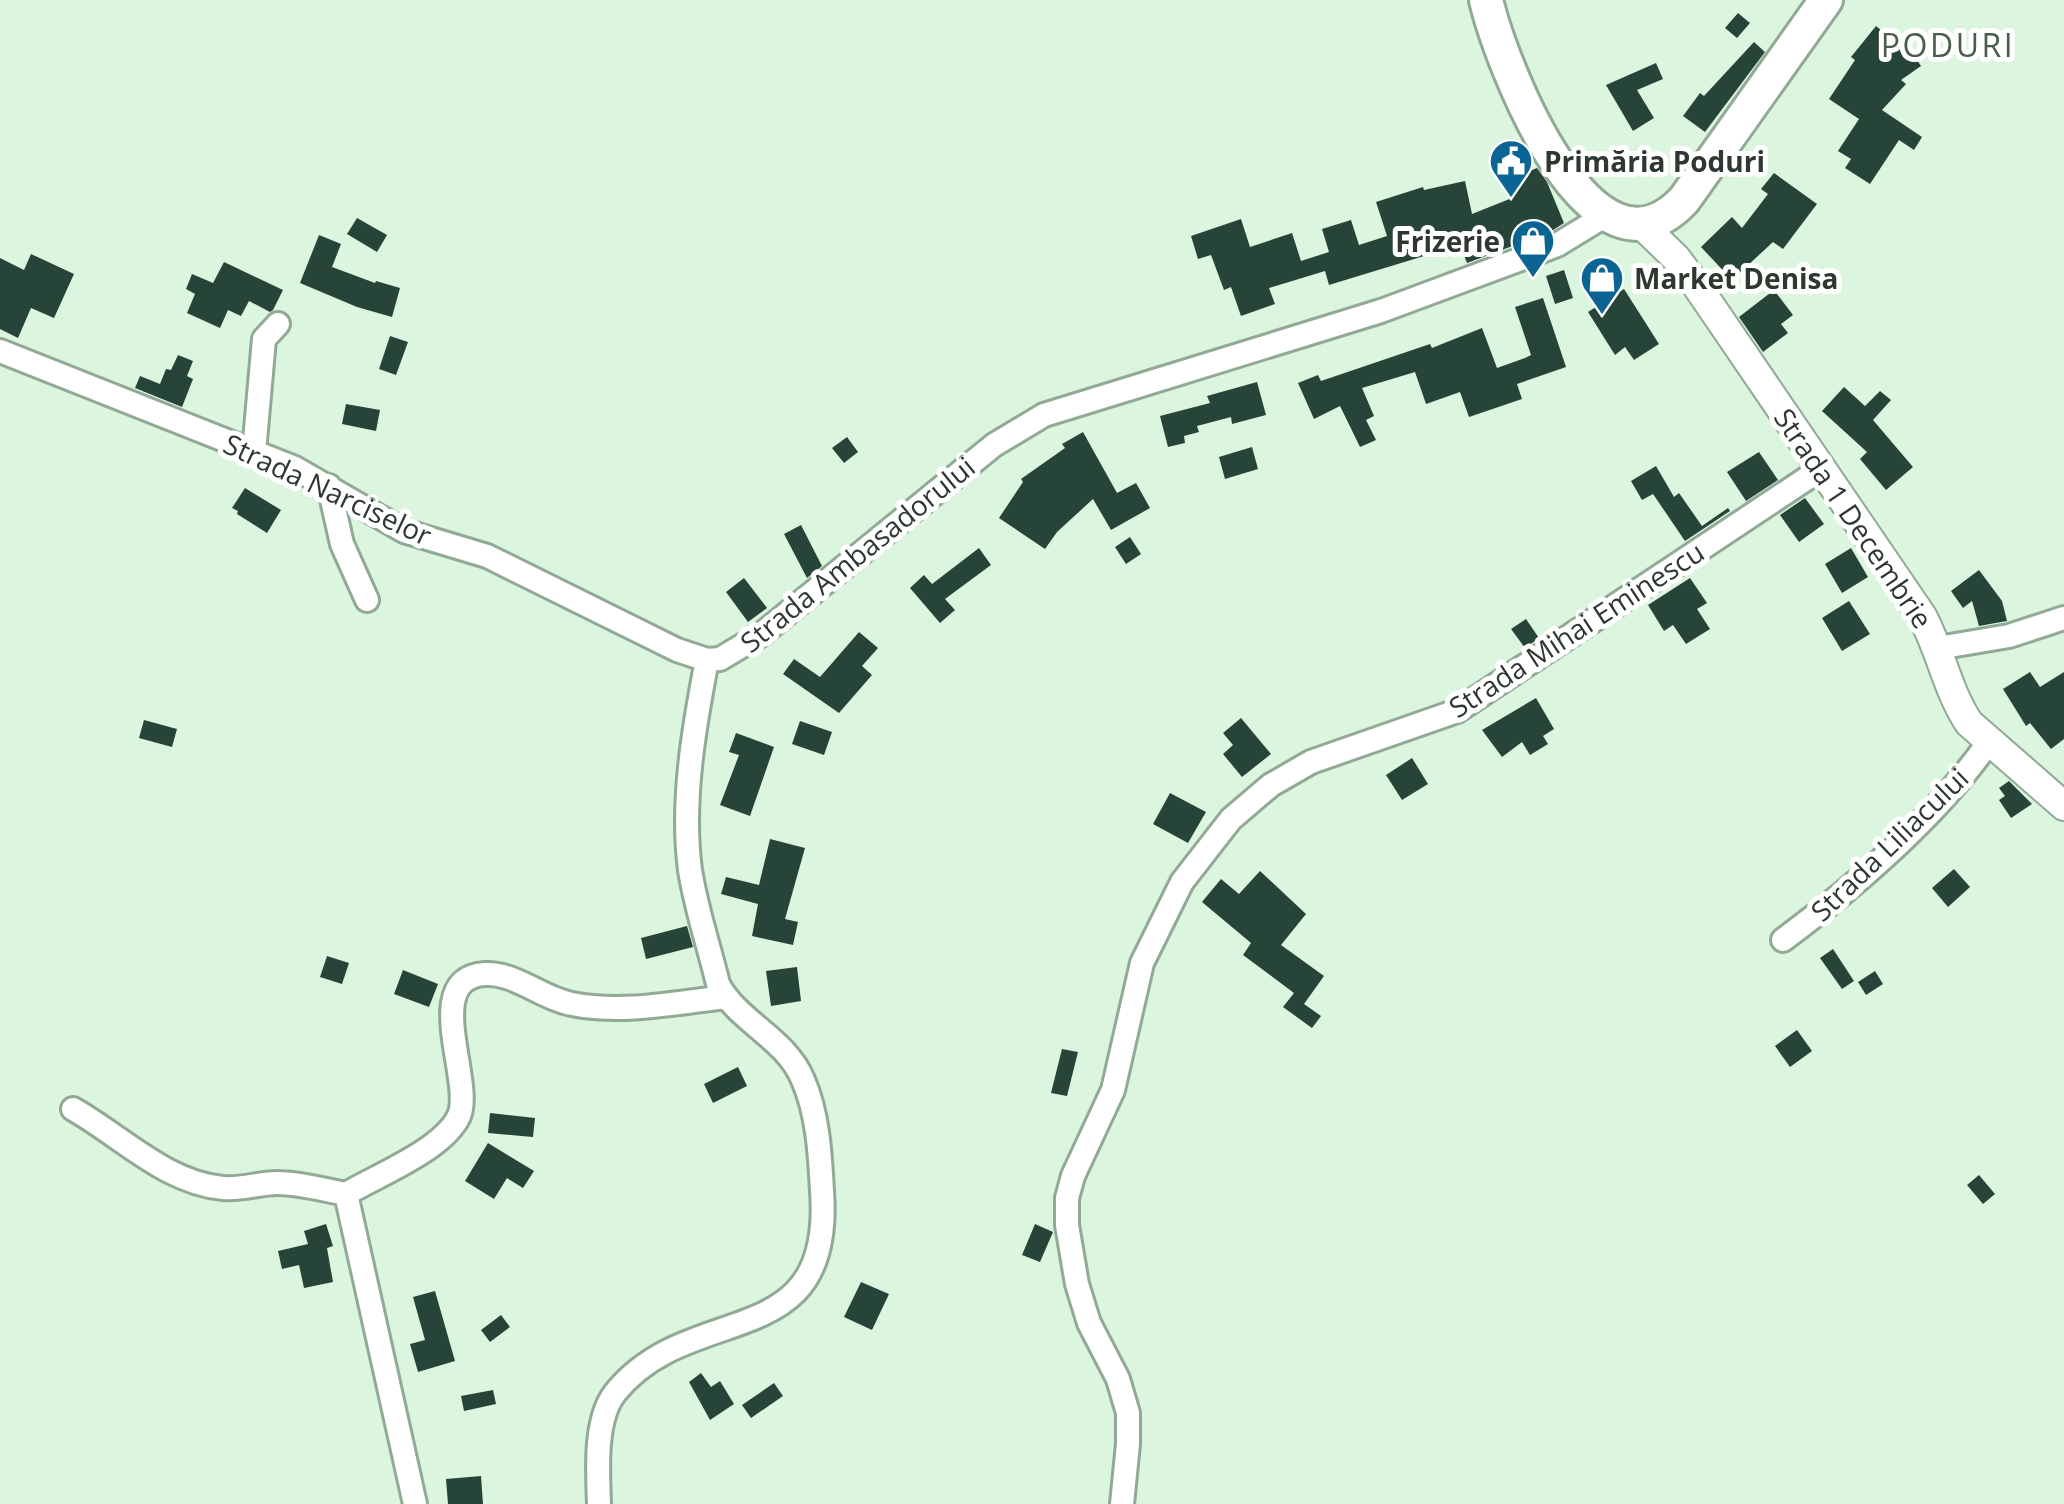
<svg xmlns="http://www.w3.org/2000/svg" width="2064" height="1504" viewBox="0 0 2064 1504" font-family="'Open Sans',sans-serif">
<rect width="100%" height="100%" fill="#dbf5df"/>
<path fill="#274439" d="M1738 13 1750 23 1737 38 1725 28Z
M1876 26 1891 38 1899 32 1921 66 1901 80 1906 84 1882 110 1922 137 1914 150 1899 140 1870 184 1845 168 1851 159 1838 151 1859 119 1829 99 1855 60 1851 57Z
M1754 42 1765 52 1705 132 1683 116 1700 93 1704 96Z
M1656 63 1663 79 1637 90 1654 118 1633 131 1606 85Z
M1537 168 1547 182 1564 223 1550 232 1467 263 1460 245 1329 285 1325 271 1269 288 1275 304 1241 316 1231 287 1224 290 1211 255 1198 259 1191 236 1241 219 1250 247 1292 233 1301 261 1329 252 1322 229 1351 220 1359 245 1387 236 1376 202 1423 187 1424 190 1465 181 1472 214 1512 198 1505 181Z
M1774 173 1817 204 1783 249 1773 242 1732 280 1701 247 1732 217 1742 228 1768 194 1761 189Z
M357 218 387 235 377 252 347 234Z
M319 235 341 244 332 267 375 283 376 281 400 288 392 317 357 307 300 283Z
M31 254 74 274 54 318 31 308 18 338 0 329V258L24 270Z
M224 262 283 290 273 310 270 312 249 301 241 316 228 310 220 328 187 313 195 294 186 289 192 274 213 283Z
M1564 270 1573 298 1555 304 1546 276Z
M1624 289 1659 344 1634 360 1625 347 1615 355 1588 312Z
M1774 290 1793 315 1781 324 1788 333 1763 352 1739 317Z
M1543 298 1566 367 1517 384 1522 399 1469 417 1460 392 1426 404 1415 372 1362 388 1374 416 1366 420 1376 440 1360 447 1340 406 1314 419 1298 383 1318 375 1321 381 1430 344 1432 348 1482 328 1497 368 1525 358 1531 355 1515 307Z
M390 336 408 342 396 375 379 369Z
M178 355 193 361 187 376 193 379 182 407 135 388 140 376 160 384 166 369 171 370Z
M1257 382 1266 415 1232 424 1231 417 1197 426 1199 432 1184 436 1185 443 1168 447 1160 416 1210 403 1207 396Z
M1844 387 1865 406 1880 391 1891 400 1873 420 1913 467 1886 490 1860 459 1867 452 1822 411Z
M346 404 380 410 376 431 342 424Z
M1083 432 1117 493 1136 483 1150 508 1111 530 1093 499 1057 532 1045 549 999 518 1023 482 1021 479 1065 448 1062 444Z
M847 437 858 452 844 463 832 448Z
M1252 447 1258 469 1225 479 1219 457Z
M1759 452 1778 480 1746 501 1727 472Z
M1656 466 1674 497 1679 493 1702 526 1728 508 1730 511 1685 541 1653 494 1642 500 1631 481Z
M245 488 281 510 267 533 237 514 238 511 232 508Z
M1805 498 1824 524 1799 542 1780 515Z
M801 525 822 566 807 578 784 534Z
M1130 537 1141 554 1126 564 1115 547Z
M979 548 991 565 945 599 955 610 940 623 910 588 924 575 932 584Z
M1851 548 1868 577 1842 593 1825 564Z
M1979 570 2002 601 2007 621 1979 626 1972 601 1963 608 1951 591Z
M744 578 767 608 748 622 726 592Z
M1690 578 1707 603 1697 609 1710 629 1686 644 1673 625 1664 631 1648 605Z
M1849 601 1870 634 1842 651 1822 618Z
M1526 619 1539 638 1525 648 1511 629Z
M859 632 878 648 862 666 872 675 839 713 783 674 794 659 820 677Z
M2030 672 2040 687 2064 672V739L2051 749 2030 723 2026 726 2003 689Z
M1536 698 1554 729 1543 736 1548 744 1530 755 1522 742 1502 757 1482 730Z
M1241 718 1271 754 1242 777 1223 754 1233 745 1223 733Z
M144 720 177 729 172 747 139 738Z
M800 721 832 732 824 755 792 744Z
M736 733 774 747 750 816 720 805 739 755 729 752Z
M1412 758 1428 784 1402 800 1386 775Z
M2009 781 2032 804 2011 818 1999 800 2005 796 1999 788Z
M1170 793 1206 812 1188 843 1153 824Z
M770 839 805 848 785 919 798 922 793 945 752 936 758 904 721 894 726 877 759 885Z
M1954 869 1970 887 1948 907 1932 888Z
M1260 871 1306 914 1281 945 1324 976 1304 1004 1321 1016 1312 1028 1283 1007 1294 993 1243 955 1251 943 1202 902 1221 879 1239 894Z
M687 926 693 947 646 959 641 938Z
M1833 949 1854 981 1842 989 1820 958Z
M327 956 349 963 342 984 320 977Z
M797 967 801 1001 771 1006 766 971Z
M403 970 438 984 429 1007 394 994Z
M1875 971 1883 984 1866 995 1858 982Z
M1797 1030 1812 1051 1790 1067 1775 1046Z
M1062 1049 1078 1052 1067 1096 1051 1093Z
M738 1067 747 1086 713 1103 704 1084Z
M490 1113 535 1118 533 1137 488 1133Z
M488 1143 534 1171 523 1188 507 1178 494 1199 465 1181Z
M1979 1175 1995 1194 1983 1204 1967 1185Z
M326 1224 333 1246 327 1248 333 1282 304 1288 299 1265 282 1269 278 1251 308 1244 304 1231Z
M1035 1224 1053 1232 1040 1262 1022 1255Z
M861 1282 889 1294 872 1330 844 1317Z
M435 1291 455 1361 418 1372 410 1344 425 1340 413 1297Z
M501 1315 510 1327 490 1342 481 1330Z
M701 1373 711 1387 720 1381 734 1404 710 1420 689 1382Z
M774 1383 783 1396 751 1418 742 1405Z
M493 1390 496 1404 464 1411 461 1396Z
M481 1476 483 1504H448L446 1479Z"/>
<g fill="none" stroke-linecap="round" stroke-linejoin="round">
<g stroke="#91a995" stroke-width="28">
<path id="minor" d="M0 351 295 468 404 531 487 556 677 650 707 660 720 659 762 634 994 445 1044 415 1381 311 1513 262 1557 245 1606 215
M254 452 264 339 278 324
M329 486 342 544 367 600
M1938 648 2009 636 2064 618
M1783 940C1854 887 1937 816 1988 743
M73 1109C121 1136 166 1183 223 1188 241 1190 259 1183 277 1183 301 1183 324 1190 346 1194
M415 1504 346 1194C378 1175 443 1150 459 1116 474 1081 420 978 485 974 514 972 543 999 572 1004 622 1014 675 1003 725 997
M599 1504C598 1472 594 1420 615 1393 691 1298 834 1358 822 1191 820 1154 818 1114 803 1080 786 1038 738 1022 718 984 709 946 696 909 690 870 681 802 694 727 707 660
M1122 1504 1128 1444V1413L1118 1379 1089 1323 1077 1284 1067 1225V1198L1073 1176 1113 1090 1142 963 1182 882 1231 819 1271 785 1311 762 1457 711 1821 469"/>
</g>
<g stroke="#91a995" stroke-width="32">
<path id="tertiary" d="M1642 225 1676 258 1697 286 1922 616C1941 651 1947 690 1969 723L2064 806"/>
</g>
<g stroke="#91a995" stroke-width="38">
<path id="secondary" d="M1486 0C1502 67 1592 298 1684 200L1826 0"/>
</g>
<use href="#minor" stroke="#fff" stroke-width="22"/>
<use href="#tertiary" stroke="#fff" stroke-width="28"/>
<use href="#secondary" stroke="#fff" stroke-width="32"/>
</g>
<defs>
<g id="civic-pin" transform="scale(2.25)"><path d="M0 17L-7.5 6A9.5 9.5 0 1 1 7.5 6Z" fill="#0a6595" stroke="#fff"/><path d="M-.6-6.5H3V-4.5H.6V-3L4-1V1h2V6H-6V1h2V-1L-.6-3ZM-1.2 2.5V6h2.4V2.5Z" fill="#fff"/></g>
<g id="shop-pin" transform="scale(2.25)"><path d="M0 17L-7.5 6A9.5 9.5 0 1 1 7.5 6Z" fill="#0a6595" stroke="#fff"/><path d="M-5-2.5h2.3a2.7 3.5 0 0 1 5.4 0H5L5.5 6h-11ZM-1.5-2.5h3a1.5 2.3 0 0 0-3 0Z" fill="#fff"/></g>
</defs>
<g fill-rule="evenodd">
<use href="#civic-pin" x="1511" y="161"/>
<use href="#shop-pin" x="1533" y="241"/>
<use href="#shop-pin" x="1602" y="278"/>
</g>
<g text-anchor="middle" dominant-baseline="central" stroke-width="10" stroke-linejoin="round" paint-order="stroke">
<g font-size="28" font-weight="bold" fill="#2e382f" stroke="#fff" text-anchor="start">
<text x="1544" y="161">Primăria Poduri</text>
<text x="1500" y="241" text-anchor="end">Frizerie</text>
<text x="1634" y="278">Market Denisa</text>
</g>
<g font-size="28" fill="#2e382f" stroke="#fff">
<text transform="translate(328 489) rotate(25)">Strada Narciselor</text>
<text transform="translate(1854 518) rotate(56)">Strada 1 Decembrie</text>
<text transform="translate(857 554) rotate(-39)">Strada Ambasadorului</text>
<text transform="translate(1576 629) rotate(-33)">Strada Mihai Eminescu</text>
<text transform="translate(1889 844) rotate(-44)">Strada Liliacului</text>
</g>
<g font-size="32" letter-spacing="2.5" fill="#485e4b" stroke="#fff">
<text x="1948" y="44">PODURI</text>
</g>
</g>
</svg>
